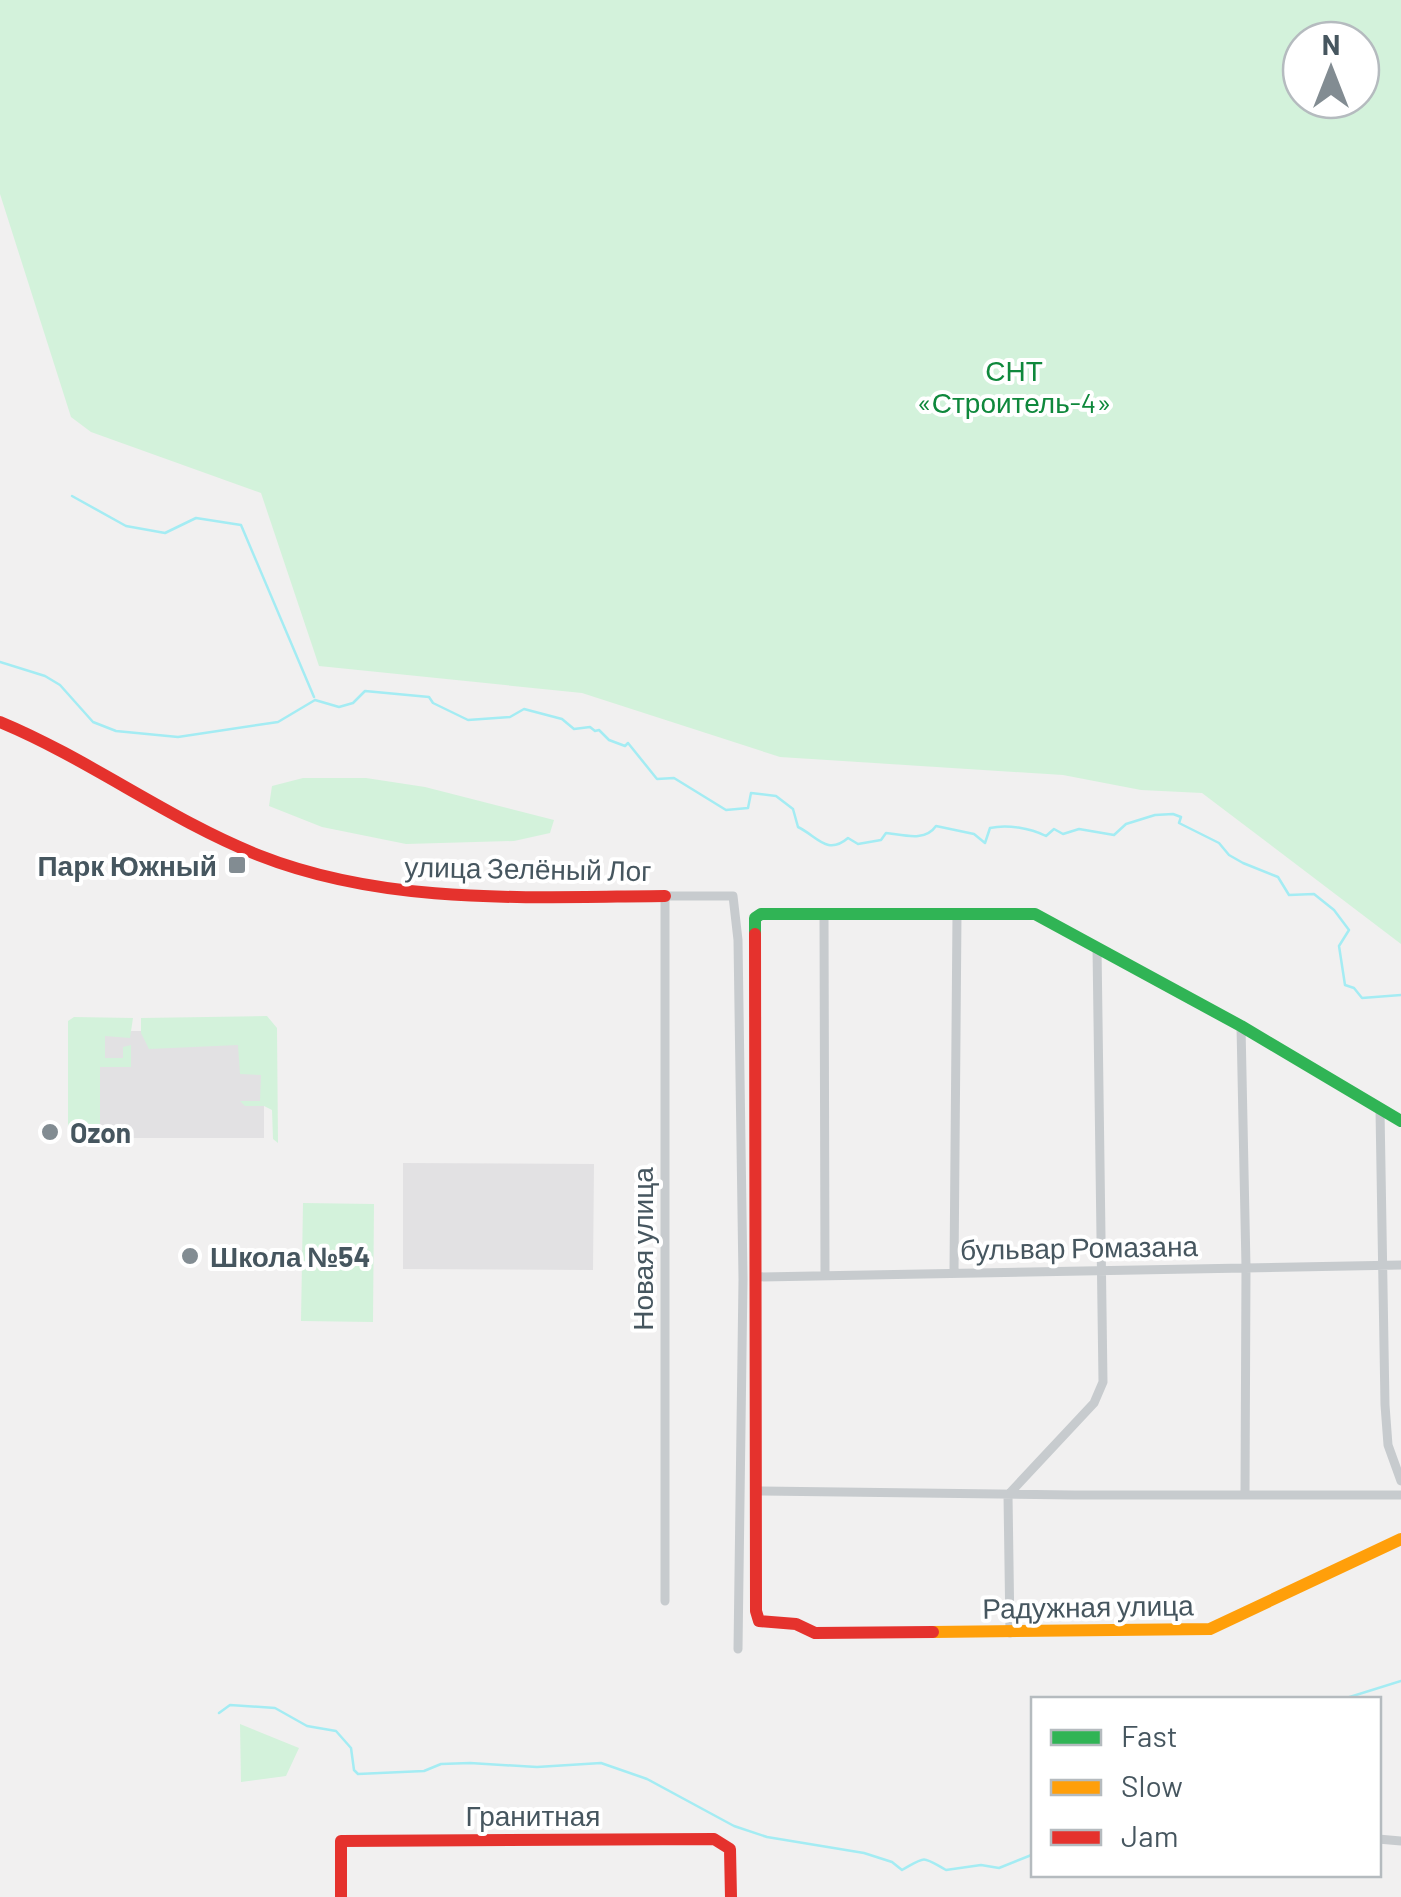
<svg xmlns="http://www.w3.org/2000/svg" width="1401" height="1897" viewBox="0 0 1401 1897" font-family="Barlow,sans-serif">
<rect width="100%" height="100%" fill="#f1f0f0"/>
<path fill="#e2e1e3" d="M100 1031H264V1138H100Z
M403 1163 594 1164 593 1270 403 1269Z"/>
<path fill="#d3f2db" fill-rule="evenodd" d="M0 0H1401V944L1202 793 1141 790 1063 775 780 757 582 693 319 666 261 493 91 432 71 417 0 194ZM1301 40H1361V100H1301Z
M303 778H366L425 787 554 820 550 833 514 841 406 844 322 827 269 806 272 786Z
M267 1016 277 1028 278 1143 273 1139 272 1110 264 1106H245L240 1101H260L261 1075 240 1074 238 1045 149 1049 141 1033V1018Z
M74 1017 133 1018 130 1038 105 1036V1058H123V1047L131 1045V1067H100V1138H68V1021Z
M303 1203 374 1204 373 1322 301 1321Z
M240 1724 299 1748 286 1776 241 1782Z"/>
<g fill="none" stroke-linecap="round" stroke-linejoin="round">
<path stroke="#a4ecf3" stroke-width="2.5" d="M72 496 126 526 165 533 196 518 241 525 314 697
M0 662 45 676 60 685 93 722 116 731 178 737 278 722 315 700 339 707 353 703 365 691 429 697 433 703 468 720 510 717 524 709 562 719 574 729 590 727 595 731 599 730 609 740 625 746 628 743 657 779 674 778 726 810 748 808 751 793 776 796 793 809 798 827C817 836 827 856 848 838L858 844 881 840 886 833C904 835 925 842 936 826L974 834 985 843 990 828C1007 824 1030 828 1046 836L1054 829 1063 834 1079 829 1114 835 1126 824 1155 815 1173 814 1181 817 1179 823 1219 843 1229 855 1243 863 1278 877 1289 895 1314 894 1334 910 1349 930 1339 946 1345 985 1354 988 1362 998 1401 995
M1340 1700 1401 1681
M219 1713 230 1705 275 1708 307 1726 336 1731 351 1748 354 1770 358 1774 424 1771 441 1764 470 1763 537 1767 601 1763 647 1779 734 1826 767 1837 864 1853 892 1862 902 1870C927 1856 921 1856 946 1870L981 1865 999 1868 1034 1854"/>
<path stroke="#c7cbce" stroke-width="9" d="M824 914 825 1274
M1241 1026 1246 1267 1245 1494
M1380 1110 1385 1405 1388 1445 1401 1481
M954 1272 957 914
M757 1277 1401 1265
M757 1491 1074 1495H1401
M665 1601V896H733L738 940 743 1279 738 1649
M1010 1633 1008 1495 1094 1403 1103 1382 1097 947
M1378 1839 1401 1841"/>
<path stroke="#30b455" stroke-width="12" d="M755 934V918L761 914H1035L1241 1026 1401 1121"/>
<path stroke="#ff9f0a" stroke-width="12" d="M933 1632 1210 1629 1401 1539"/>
<path stroke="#e5322d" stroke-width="12" d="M0 722C89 759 168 819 258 855 387 906 529 897 665 896
M755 934 756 1611 759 1621 796 1624 815 1633 933 1632
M341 1897V1841L714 1839 730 1849 731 1897"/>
</g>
<g fill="#828c92" stroke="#fff" stroke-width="4">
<rect x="227" y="855" width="20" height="20" rx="5"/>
<circle cx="50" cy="1132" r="10"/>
<circle cx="190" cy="1256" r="10"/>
</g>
<g text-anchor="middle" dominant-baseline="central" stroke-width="8" stroke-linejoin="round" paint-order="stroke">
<g font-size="28" fill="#0f883c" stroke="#fff">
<text x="1014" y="370">СНТ<tspan x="1014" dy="32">«Строитель-4»</tspan></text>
</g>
<g font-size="28" font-weight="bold" fill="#46565f" stroke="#fff" text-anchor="start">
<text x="217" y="865" text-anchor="end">Парк Южный</text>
<text x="70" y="1132">Ozon</text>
<text x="210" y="1256">Школа №54</text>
</g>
<g font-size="28" fill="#46565f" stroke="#fff">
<text transform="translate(528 868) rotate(1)">улица Зелёный Лог</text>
<text transform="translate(1079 1247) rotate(-1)">бульвар Ромазана</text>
<text transform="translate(642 1249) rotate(-90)">Новая улица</text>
<text transform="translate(1088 1606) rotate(-1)">Радужная улица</text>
<text x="533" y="1815">Гранитная</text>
</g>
</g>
<rect x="1031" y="1697" width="350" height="180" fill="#ffffff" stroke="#b5bbbf" stroke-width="2.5"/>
<rect x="1051" y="1730" width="50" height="15" fill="#30b455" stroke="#b5bbbf" stroke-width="2.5"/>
<text x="1121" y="1747" font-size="30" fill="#46565f">Fast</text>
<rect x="1051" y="1780" width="50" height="15" fill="#ff9f0a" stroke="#b5bbbf" stroke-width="2.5"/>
<text x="1121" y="1797" font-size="30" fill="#46565f">Slow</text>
<rect x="1051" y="1830" width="50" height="15" fill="#e5322d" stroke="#b5bbbf" stroke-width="2.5"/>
<text x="1121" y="1847" font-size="30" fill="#46565f">Jam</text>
<g transform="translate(1331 70)"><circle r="48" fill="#ffffff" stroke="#b5bbbf" stroke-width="2.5"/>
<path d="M0-8L18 38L0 25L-18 38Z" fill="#828c92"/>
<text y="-15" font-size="28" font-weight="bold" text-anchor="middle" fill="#46565f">N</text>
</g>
</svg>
